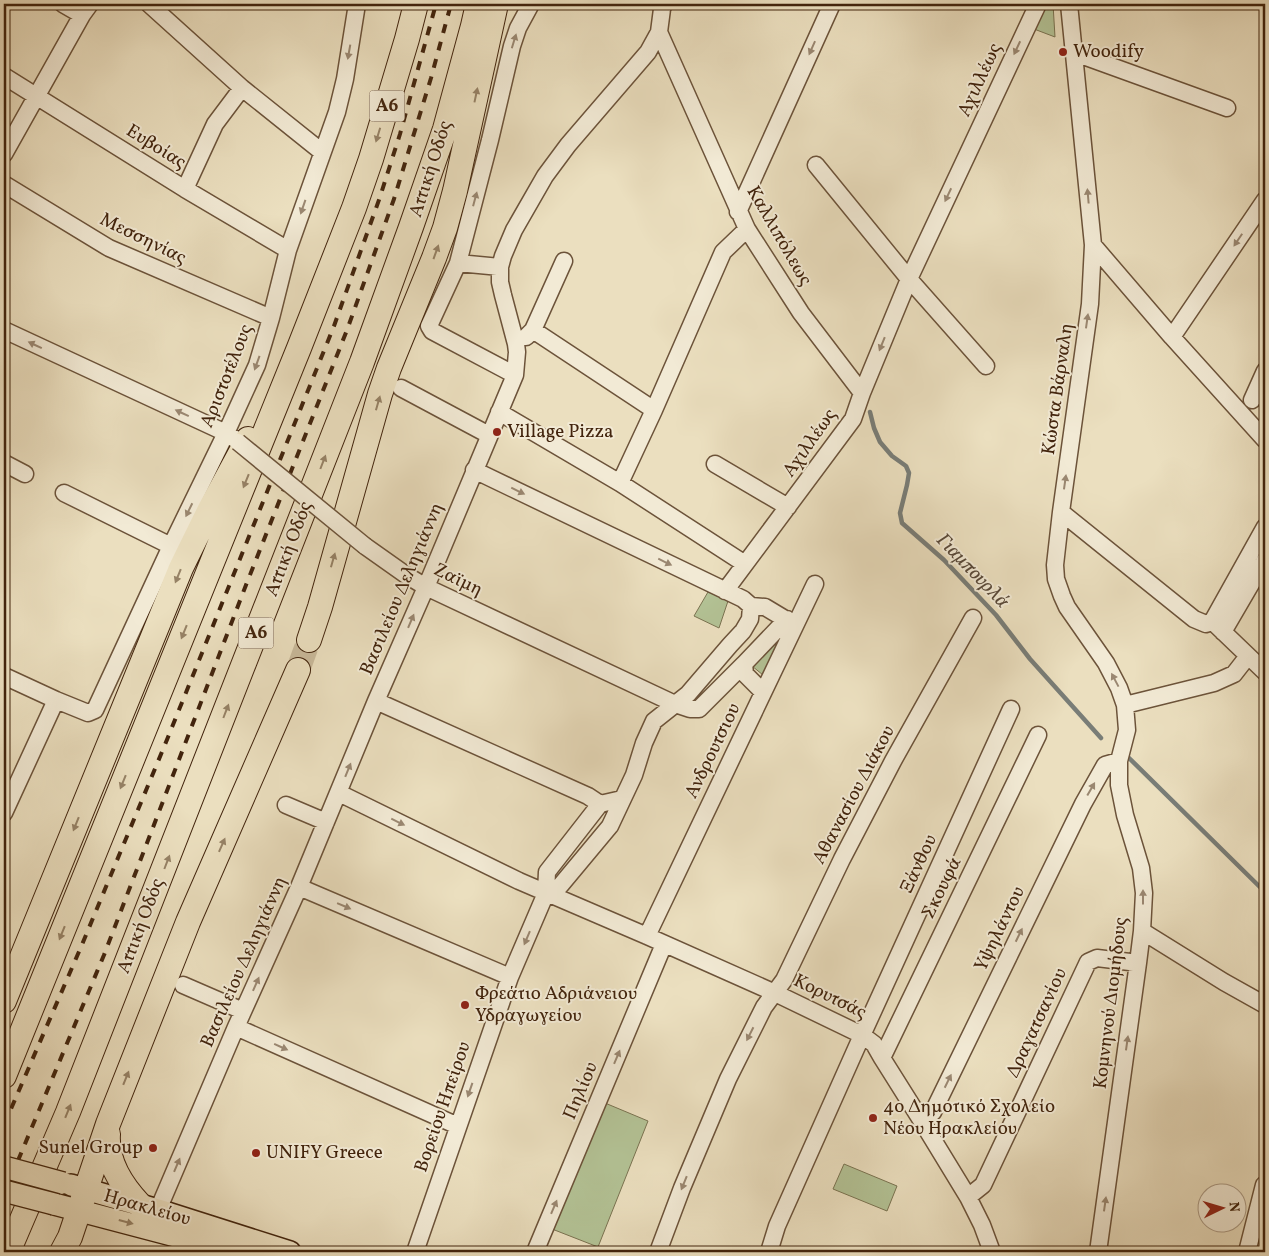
<svg xmlns="http://www.w3.org/2000/svg" width="1269" height="1256" viewBox="0 0 1269 1256" font-family="Vollkorn,serif">
<rect width="100%" height="100%" fill="#ebdfbf"/>
<filter id="stains"><feTurbulence type="fractalNoise" baseFrequency=".004" numOctaves="4"/><feColorMatrix values="0 0 0 0 .2 0 0 0 0 .09 0 0 0 0 .02 0 0 0 .5 -.17"/></filter>
<radialGradient id="worn" r=".72"><stop offset=".6" stop-color="#630" stop-opacity="0"/><stop offset="1" stop-color="#630" stop-opacity=".3"/></radialGradient>
<path fill="#b3c295" stroke="#7a7351" d="M1045 4H1053L1055 37 1034 29Z
M708 592 728 601 719 628 694 616Z
M774 643 777 644V647L763 675 752 666Z
M605 1103 648 1121 598 1247 552 1229Z
M844 1164 897 1186 887 1211 833 1189Z"/>
<g fill="none" stroke-linecap="round" stroke-linejoin="round">
<path stroke="#797d77" stroke-width="4.5" d="M870 412 874 428 880 442 892 456 906 466 909 473 907 485 900 513 902 523 944 560 996 615 1030 659 1101 738
M1127 756 1265 892"/>
<path stroke="#c9ba9b" stroke-width="24" stroke-dasharray="24 12" stroke-linecap="butt" d="M298 670 309 640"/>
<g stroke="#6c533a" stroke-width="19">
<path id="minor" d="M63 4 82 15
M149 4 242 88 322 152
M1069 4 1093 245 1090 304 1061 512 1055 565 1056 579 1062 596 1067 607 1106 663 1119 688 1125 705 1127 730 1119 761V785L1125 815 1141 868 1144 893 1142 931 1138 963 1098 1252
M659 32 747 229 801 313 862 393
M1075 53 1227 108
M4 76 185 189 288 250
M4 154 82 15 90 4
M816 165 909 279 986 366
M4 184 109 248 271 318
M185 189 215 124 242 88
M738 212 832 4
M1093 245 1172 337 1265 440
M458 263 500 267
M4 330 226 433 235 439
M533 330 654 410
M526 337 533 330 564 261
M1172 337 1265 200
M515 375 432 331 429 326 458 263 490 140 512 46 518 28 531 4
M401 388 489 435
M1252 400 1265 371
M499 412 620 483 745 564
M4 463 25 474
M715 464 788 507
M474 470 743 599 751 606 750 619 743 631 730 645 688 694 654 721 644 743 634 775 610 826 560 886 546 893
M620 483 654 410 723 252 747 229
M64 493 171 546
M1061 512 1194 619 1206 624 1212 622
M365 546 406 575 426 587 675 704 690 709H699L744 664
M725 591 853 419 862 393 909 279 1038 4
M751 606 765 607 795 625
M1212 622 1265 527
M1216 625 1265 672
M1223 632 1265 560
M4 676 56 700 88 713 95 710 171 546 226 433 257 365 271 318 288 250 337 112 345 79 357 4
M763 692 745 674 744 664 787 619
M376 701 588 796 600 804
M1125 705 1214 683 1234 674 1248 656
M339 793 519 881 647 936 775 993 862 1035 874 1044 882 1058 921 1120 968 1197 982 1225 992 1252
M286 805 326 822
M4 813 56 700
M299 887 510 977
M1142 931 1224 982 1265 1005
M647 936 815 584
M183 985 243 1011
M236 1027 458 1126
M882 1058 1038 735
M921 1120 933 1112 1083 804 1105 765 1119 761
M968 1197 983 1185 1088 962 1097 958 1138 963
M158 1210 236 1027 299 887 376 701 426 587 515 375 517 352 516 344 503 295 500 282V267L503 256 514 230 545 176 568 145 648 52 659 32 662 9 664 4
M415 1252 510 977 546 893 547 872 600 804 622 799
M535 1252 664 944
M658 1252 682 1188 728 1079 764 1007 784 980 842 859 893 761 973 618
M769 1252 777 1226 859 1042 1011 709
M1247 1252 1264 1185H1265"/>
</g>
<g stroke="#42240d" stroke-width="24">
<path id="major" d="M71 1185 158 1210 290 1252
M54 1204 187 1239 231 1252"/>
</g>
<g stroke="#42240d" stroke-width="26">
<path id="highway" d="M309 640 320 607 380 394 389 368 434 258 445 228 455 191 496 4
M4 1001 181 568 209 511 248 439
M4 1076 299 348 354 208 371 159 407 39 416 4
M108 1134C106 1162 121 1185 140 1205
M8 1252 68 1112 362 362 411 227 445 129 473 26 478 4
M62 1252 70 1237 108 1124 188 922 298 670"/>
</g>
<use href="#minor" stroke="#f2ead5" stroke-width="16"/>
<use href="#major" stroke="#ebdfbf" stroke-width="21"/>
<use href="#highway" stroke="#ebdfbf" stroke-width="24"/>
<path stroke="#42240d" stroke-width="4" stroke-dasharray="9 9" stroke-linecap="butt" d="M4 1125 81 947 164 747 334 326 380 197 400 134 436 4
M4 1194 104 955 246 585 347 330 394 199 431 78 451 4"/>
<g stroke="#6c533a" stroke-width="19" stroke-linecap="butt">
<path id="minor-bridge" d="M238 442 365 546"/>
</g>
<g stroke="#42240d" stroke-width="24" stroke-linecap="butt">
<path id="major-bridge" d="M4 1167 63 1183
M4 1191 54 1204"/>
</g>
<use href="#minor-bridge" stroke="#f2ead5" stroke-width="16"/>
<use href="#major-bridge" stroke="#ebdfbf" stroke-width="21"/>
</g>
<defs><path id="oneway-solid" d="M-6-.8H1V-3.2L6.5 0L1 3.2V.8H-6Z" transform="scale(1.25)"/></defs>
<g fill="#9a8771">
<use href="#oneway-solid" transform="translate(514 41) rotate(-73)"/>
<use href="#oneway-solid" transform="translate(812 48) rotate(114)"/>
<use href="#oneway-solid" transform="translate(1017 48) rotate(115)"/>
<use href="#oneway-solid" transform="translate(349 52) rotate(100)"/>
<use href="#oneway-solid" transform="translate(948 195) rotate(115)"/>
<use href="#oneway-solid" transform="translate(1088 196) rotate(-95)"/>
<use href="#oneway-solid" transform="translate(475 199) rotate(-75)"/>
<use href="#oneway-solid" transform="translate(303 207) rotate(109)"/>
<use href="#oneway-solid" transform="translate(1238 240) rotate(124)"/>
<use href="#oneway-solid" transform="translate(1087 321) rotate(-82)"/>
<use href="#oneway-solid" transform="translate(882 344) rotate(112)"/>
<use href="#oneway-solid" transform="translate(35 345) rotate(-155)"/>
<use href="#oneway-solid" transform="translate(257 363) rotate(110)"/>
<use href="#oneway-solid" transform="translate(182 413) rotate(-155)"/>
<use href="#oneway-solid" transform="translate(1065 482) rotate(-82)"/>
<use href="#oneway-solid" transform="translate(518 491) rotate(26)"/>
<use href="#oneway-solid" transform="translate(189 510) rotate(116)"/>
<use href="#oneway-solid" transform="translate(665 562) rotate(26)"/>
<use href="#oneway-solid" transform="translate(411 621) rotate(-67)"/>
<use href="#oneway-solid" transform="translate(1115 680) rotate(-118)"/>
<use href="#oneway-solid" transform="translate(348 770) rotate(-68)"/>
<use href="#oneway-solid" transform="translate(1091 789) rotate(-60)"/>
<use href="#oneway-solid" transform="translate(398 822) rotate(26)"/>
<use href="#oneway-solid" transform="translate(1143 897) rotate(-90)"/>
<use href="#oneway-solid" transform="translate(344 906) rotate(23)"/>
<use href="#oneway-solid" transform="translate(1019 935) rotate(-64)"/>
<use href="#oneway-solid" transform="translate(527 938) rotate(113)"/>
<use href="#oneway-solid" transform="translate(256 984) rotate(-66)"/>
<use href="#oneway-solid" transform="translate(750 1034) rotate(117)"/>
<use href="#oneway-solid" transform="translate(1127 1043) rotate(-82)"/>
<use href="#oneway-solid" transform="translate(281 1047) rotate(24)"/>
<use href="#oneway-solid" transform="translate(617 1057) rotate(-67)"/>
<use href="#oneway-solid" transform="translate(948 1081) rotate(-64)"/>
<use href="#oneway-solid" transform="translate(470 1090) rotate(109)"/>
<use href="#oneway-solid" transform="translate(177 1165) rotate(-67)"/>
<use href="#oneway-solid" transform="translate(684 1183) rotate(112)"/>
<use href="#oneway-solid" transform="translate(1105 1204) rotate(-82)"/>
<use href="#oneway-solid" transform="translate(554 1207) rotate(-67)"/>
</g>
<g fill="#968266">
<use href="#oneway-solid" transform="translate(476 95) rotate(-78)"/>
<use href="#oneway-solid" transform="translate(378 135) rotate(107)"/>
<use href="#oneway-solid" transform="translate(436 252) rotate(-70)"/>
<use href="#oneway-solid" transform="translate(378 403) rotate(-74)"/>
<use href="#oneway-solid" transform="translate(323 462) rotate(-69)"/>
<use href="#oneway-solid" transform="translate(246 481) rotate(112)"/>
<use href="#oneway-solid" transform="translate(333 560) rotate(-74)"/>
<use href="#oneway-solid" transform="translate(178 576) rotate(112)"/>
<use href="#oneway-solid" transform="translate(184 632) rotate(112)"/>
<use href="#oneway-solid" transform="translate(226 711) rotate(-69)"/>
<use href="#oneway-solid" transform="translate(123 782) rotate(112)"/>
<use href="#oneway-solid" transform="translate(76 824) rotate(112)"/>
<use href="#oneway-solid" transform="translate(222 845) rotate(-66)"/>
<use href="#oneway-solid" transform="translate(167 862) rotate(-69)"/>
<use href="#oneway-solid" transform="translate(62 933) rotate(112)"/>
<use href="#oneway-solid" transform="translate(126 1078) rotate(-68)"/>
<use href="#oneway-solid" transform="translate(68 1111) rotate(-68)"/>
<use href="#oneway-solid" transform="translate(126 1222) rotate(15)"/>
</g>
<g fill="#8f2418" stroke="#f2ead5" stroke-width="2">
<circle cx="1063" cy="52" r="5"/>
<circle cx="497" cy="432" r="5"/>
<circle cx="465" cy="1005" r="5"/>
<circle cx="873" cy="1118" r="5"/>
<circle cx="153" cy="1148" r="5"/>
<circle cx="256" cy="1153" r="5"/>
</g>
<g text-anchor="middle" dominant-baseline="central" stroke-width="4" stroke-linejoin="round" paint-order="stroke">
<g fill="#f2ead5" stroke="#775f49" stroke-width="1">
<rect x="369.5" y="90.5" width="35" height="31" rx="4"/>
<rect x="238.5" y="617.5" width="35" height="31" rx="4"/>
</g>
<g font-size="18" font-weight="bold" fill="#42240d">
<text x="387" y="106">Α6</text>
<text x="256" y="633">Α6</text>
</g>
<g font-size="19" fill="#42240d" stroke="#f2ead5" text-anchor="start">
<text x="1073" y="52">Woodify</text>
<text x="507" y="432">Village Pizza</text>
<text x="475" y="994">Φρεάτιο Αδριάνειου<tspan x="475" dy="22">Υδραγωγείου</tspan></text>
<text x="883" y="1107">4ο Δημοτικό Σχολείο<tspan x="883" dy="22">Νέου Ηρακλείου</tspan></text>
<text x="143" y="1148" text-anchor="end">Sunel Group</text>
<text x="266" y="1153">UNIFY Greece</text>
</g>
<g font-size="19" fill="#42240d" stroke="#f2ead5">
<text transform="translate(980 80) rotate(-65)">Αχιλλέως</text>
<text transform="translate(156 147) rotate(32)">Ευβοίας</text>
<text transform="translate(431 169) rotate(-72)">Αττική Οδός</text>
<text transform="translate(779 236) rotate(60)">Καλλιπόλεως</text>
<text transform="translate(143 239) rotate(26)">Μεσσηνίας</text>
<text transform="translate(227 376) rotate(-68)">Αριστοτέλους</text>
<text transform="translate(1058 389) rotate(-82)">Κώστα Βάρναλη</text>
<text transform="translate(810 443) rotate(-55)">Αχιλλέως</text>
<text transform="translate(289 549) rotate(-69)">Αττική Οδός</text>
<text transform="translate(458 580) rotate(26)">Ζαϊμη</text>
<text transform="translate(402 589) rotate(-67)">Βασιλείου Δεληγιάννη</text>
<text transform="translate(713 751) rotate(-64)">Ανδρουτσιου</text>
<text transform="translate(854 795) rotate(-62)">Αθανασίου Διάκου</text>
<text transform="translate(919 864) rotate(-65)">Ξάνθου</text>
<text transform="translate(942 888) rotate(-64)">Σκουφά</text>
<text transform="translate(141 926) rotate(-69)">Αττική Οδός</text>
<text transform="translate(1000 929) rotate(-64)">Υψηλάντου</text>
<text transform="translate(244 962) rotate(-66)">Βασιλείου Δεληγιάννη</text>
<text transform="translate(830 997) rotate(26)">Κορυτσάς</text>
<text transform="translate(1111 1003) rotate(-83)">Κομνηνού Διομήδους</text>
<text transform="translate(1037 1023) rotate(-65)">Δραγατσανίου</text>
<text transform="translate(581 1091) rotate(-67)">Πηλίου</text>
<text transform="translate(443 1107) rotate(-71)">Βορείου Ηπείρου</text>
<text transform="translate(147 1208) rotate(16)">Ηρακλείου</text>
</g>
<g font-size="20" font-style="italic" fill="#594939" stroke="#f2ead5">
<text transform="translate(972 571) rotate(46)">Γιαμπουρλά</text>
</g>
</g>
<rect width="1269" height="1256" fill="none" stroke="#ebdfbf" stroke-width="20"/>
<rect x="5" y="5" width="1259" height="1246" fill="none" stroke="#42240d" stroke-width="2.5"/>
<rect x="10" y="10" width="1249" height="1236" fill="none" stroke="#42240d"/>
<g transform="translate(1222 1208) rotate(85)"><circle r="24" fill="#f2ead5" stroke="#ac9b85"/>
<path d="M0-4L9 19L0 12L-9 19Z" fill="#8f2418"/>
<text y="-8" font-size="14" font-weight="bold" text-anchor="middle" fill="#42240d">N</text>
</g>
<rect width="100%" height="100%" filter="url(#stains)"/>
<rect width="100%" height="100%" fill="url(#worn)"/>
</svg>
